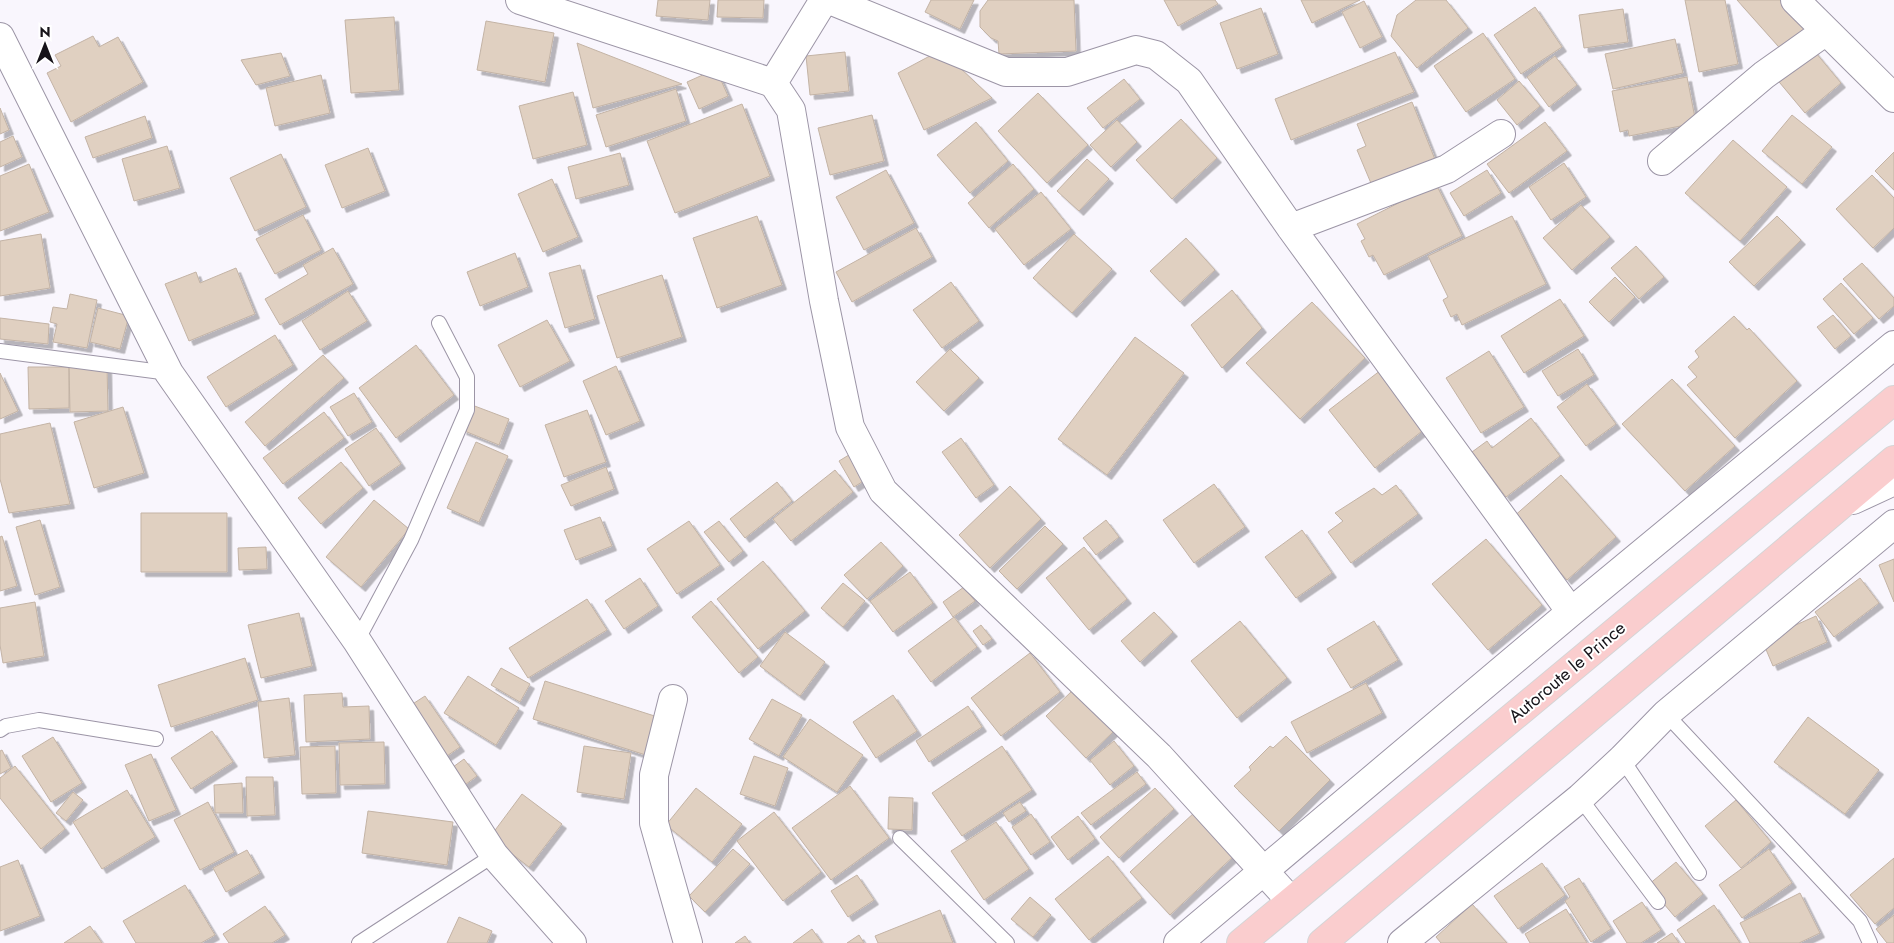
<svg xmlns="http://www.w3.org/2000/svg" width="1894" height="943" viewBox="0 0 1894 943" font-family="Jost,sans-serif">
<defs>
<filter id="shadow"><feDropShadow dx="4.5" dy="4.5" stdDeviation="0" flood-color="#0004"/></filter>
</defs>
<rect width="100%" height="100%" fill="#f9f6fd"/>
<path fill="#e0d0c1" stroke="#c3b3a5" filter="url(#shadow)" d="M658 0H710L708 20 656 16Z
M718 0H764L763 18 717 17Z
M931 0H974L960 29 925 12Z
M988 0H1074L1076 51 999 54 998 41 991 38 980 27V11Z
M1164 0H1215L1218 4 1178 26Z
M1301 0H1360L1312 23Z
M1416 0H1446L1468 28 1417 68 1391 36 1397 15Z
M1685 0H1725L1738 64 1699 72Z
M1737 0H1780L1811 34 1786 55Z
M1364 1 1382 37 1360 48 1342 12Z
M1535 7 1562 47 1521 74 1494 35Z
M1261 8 1278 54 1237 69 1220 23Z
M1623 9 1628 42 1584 48 1579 15Z
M394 17 399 90 351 93 345 20Z
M486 21 554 33 545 82 477 70Z
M1483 33 1515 79 1466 112 1434 66Z
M93 36 99 47 118 37 143 82 71 122 47 73 61 66 55 55Z
M1675 39 1683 73 1613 89 1605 54Z
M577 43 682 84 593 108Z
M1811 47 1841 83 1805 113 1775 77Z
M941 50 992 98 924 130 898 73Z
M845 52 849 91 810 95 806 56Z
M1395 52 1414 92 1291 140 1275 99Z
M281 53 290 76 256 85 241 60Z
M1555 56 1577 85 1549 107 1527 77Z
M716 69 728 96 699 109 687 82Z
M321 75 330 113 275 126 266 88Z
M1687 77 1696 123 1629 136 1628 130 1620 132 1612 91Z
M1124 79 1140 99 1103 128 1087 108Z
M1519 81 1540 106 1517 125 1497 100Z
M676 89 686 121 606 147 596 115Z
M573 92 587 145 533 159 519 106Z
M1038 93 1088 145 1047 183 998 131Z
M1412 102 1436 162 1373 188 1357 150 1366 146 1357 124Z
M742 104 770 176 675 213 647 141Z
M0 108 9 130 0 134Z
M872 115 884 161 830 175 818 128Z
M1792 115 1832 147 1802 184 1762 151Z
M145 116 152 138 93 158 85 137Z
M1181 119 1217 158 1172 199 1136 160Z
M1117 120 1137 142 1111 167 1090 145Z
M976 122 1008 161 970 193 937 155Z
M1545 122 1567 151 1509 193 1487 164Z
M13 136 22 157 0 167V142Z
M1733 140 1787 187 1740 241 1685 193Z
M167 146 180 188 134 201 122 159Z
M368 148 385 191 342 208 325 165Z
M1894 152V190L1875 171Z
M620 153 629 185 576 199 568 167Z
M281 154 306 207 255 231 230 178Z
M1087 159 1109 179 1079 211 1057 191Z
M1564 163 1586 197 1551 220 1529 187Z
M29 164 49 212 0 231V176Z
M1013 164 1034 189 989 228 968 203Z
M886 170 914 223 864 250 836 197Z
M1487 170 1501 193 1464 216 1450 193Z
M1872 175 1894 198V228L1873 248 1836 209Z
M552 179 578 237 543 252 518 194Z
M1436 184 1462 236 1384 275 1373 255 1369 257 1361 241 1365 239 1357 224Z
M1041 192 1071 229 1024 265 995 229Z
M1581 205 1610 237 1572 270 1543 238Z
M303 215 321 250 275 274 256 239Z
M757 216 782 285 717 308 693 238Z
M1512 216 1546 284 1462 325 1457 314 1451 317 1443 300 1448 297 1428 256Z
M1777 216 1801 240 1754 286 1729 262Z
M916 228 932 257 852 302 836 272Z
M41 234 50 288 0 296V241Z
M1074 234 1112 269 1072 313 1033 278Z
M1186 238 1215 270 1180 302 1150 271Z
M1636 246 1664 277 1639 299 1611 268Z
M333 248 353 284 280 325 265 299 308 274 303 265Z
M515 253 528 287 480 306 467 272Z
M1862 263 1894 298V306L1879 319 1843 279Z
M580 265 595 319 565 328 549 273Z
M236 268 255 314 189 341 165 284 196 272 200 283Z
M662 275 682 337 617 358 597 296Z
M1615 277 1635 297 1609 322 1589 302Z
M951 282 979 321 942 348 913 310Z
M1841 283 1873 318 1854 334 1823 299Z
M1232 290 1262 328 1222 368 1191 325Z
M348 291 367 321 320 350 302 321Z
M70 294 97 300 87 348 53 342 57 324 50 322 53 307 67 309Z
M1560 299 1584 336 1524 373 1501 336Z
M1312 302 1365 358 1300 419 1246 363Z
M98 308 129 316 120 349 90 342Z
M1833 315 1851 336 1835 349 1817 327Z
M1734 316 1747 330 1749 328 1797 381 1735 438 1687 385 1697 377 1688 367 1699 357 1695 351Z
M0 318 49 324 48 344 0 339Z
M547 320 570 361 520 387 498 345Z
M275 335 293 365 226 407 207 377Z
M1135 337 1184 373 1107 475 1058 439Z
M416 345 454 395 396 438 359 388Z
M950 349 979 378 944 411 916 382Z
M1578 349 1594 375 1558 396 1542 371Z
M1489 351 1524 407 1481 433 1446 378Z
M323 355 344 378 265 446 245 422Z
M107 366 108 411 70 412 69 367Z
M616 366 640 421 606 435 583 381Z
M28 367H69V408L29 409Z
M1381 370 1426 428 1375 468 1329 410Z
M0 373 18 411 0 419Z
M1672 379 1735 446 1685 491 1622 424Z
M1587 384 1616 424 1586 446 1557 407Z
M354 393 372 422 348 436 330 407Z
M472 405 509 419 499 445 462 430Z
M123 407 144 473 94 488 74 422Z
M587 410 606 462 564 477 545 425Z
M324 412 344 438 283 484 263 458Z
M1531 418 1560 456 1506 497 1472 452 1487 441 1492 448Z
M50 423 70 504 9 513 0 479V434Z
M376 428 401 464 369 486 345 449Z
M961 438 994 485 976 498 942 452Z
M476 442 508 456 479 522 447 508Z
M857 450 873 475 854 487 839 461Z
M341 462 363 488 321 524 298 498Z
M606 467 614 489 571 506 561 485Z
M835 470 853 492 791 541 773 519Z
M1561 475 1616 537 1567 580 1512 518Z
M777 482 792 501 745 538 730 519Z
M1214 484 1245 527 1194 563 1163 520Z
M1396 485 1418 514 1351 563 1328 532 1343 521 1335 513 1374 488 1382 495Z
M1010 486 1041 519 990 568 959 535Z
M374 500 409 529 361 587 326 557Z
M141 513H227V572H141Z
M600 517 612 546 576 560 564 530Z
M40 520 60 587 35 595 16 527Z
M1106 520 1119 537 1096 555 1083 538Z
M689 521 720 565 677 594 647 549Z
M719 521 743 551 729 562 704 532Z
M1045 526 1063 544 1017 589 999 571Z
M1302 530 1332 573 1296 598 1265 557Z
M2 536 17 586 0 591V537Z
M1486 539 1542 605 1488 650 1432 584Z
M881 542 903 566 867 599 844 575Z
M266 547 267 569 239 570 238 548Z
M1084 547 1127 599 1089 630 1046 578Z
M1894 559V602L1879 565Z
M763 561 805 611 758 649 717 599Z
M910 572 933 603 893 632 870 601Z
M640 578 658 606 624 629 605 601Z
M1860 578 1879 603 1834 637 1815 612Z
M843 583 865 601 843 627 821 608Z
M964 587 975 601 953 617 943 602Z
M587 599 607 630 528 678 509 648Z
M711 601 758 657 739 673 692 617Z
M35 602 44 656 3 663 0 645V608Z
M1154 612 1173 632 1140 662 1121 641Z
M299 613 312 666 261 678 248 625Z
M1816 616 1827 642 1773 666 1762 640Z
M954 617 977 647 931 682 908 651Z
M1240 621 1287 678 1237 718 1191 661Z
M1374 621 1398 660 1351 688 1327 649Z
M981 625 992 639 983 645 973 631Z
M785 632 825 662 800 696 760 666Z
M1030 653 1060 692 1001 736 971 698Z
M245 658 258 700 171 727 158 685Z
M501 668 530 684 520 702 491 685Z
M468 676 519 708 496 745 444 713Z
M545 681 664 719 652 757 533 719Z
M1366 683 1382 713 1307 753 1291 722Z
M1073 690 1113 732 1086 758 1046 716Z
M342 693 343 707 369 706 370 739 306 742 304 695Z
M893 695 917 731 876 758 853 722Z
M425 696 460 747 444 758 408 707Z
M289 698 295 755 264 758 258 702Z
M772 699 802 715 779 756 749 739Z
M968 706 982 727 929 762 916 741Z
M1808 717 1879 770 1845 814 1774 762Z
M810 719 863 755 837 792 783 757Z
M212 731 233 762 191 789 171 758Z
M1286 736 1330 780 1279 831 1234 786 1251 770 1249 767 1270 746 1273 748Z
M53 737 82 783 51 802 22 756Z
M1114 741 1134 766 1110 785 1090 760Z
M384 742 385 784 340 785 339 743Z
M335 746 336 793 302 794 300 747Z
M584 746 631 753 624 799 577 792Z
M1002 746 1032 790 962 836 932 793Z
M2 750 11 768 0 774V751Z
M151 754 176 810 149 821 125 765Z
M754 756 788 768 775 806 740 794Z
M464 759 477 776 462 787 449 770Z
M15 766 65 829 41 849 0 798V778Z
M1137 772 1146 784 1091 825 1081 813Z
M246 777H273L275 815 247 816Z
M242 783 243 813H215L214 785Z
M850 786 889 838 831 880 792 828Z
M696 788 742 824 712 862 666 825Z
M1155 788 1174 809 1119 858 1100 837Z
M127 790 155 837 102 869 73 822Z
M73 792 83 800 66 821 56 813Z
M522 794 562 824 529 867 490 837Z
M889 797 913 798 912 830 888 829Z
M1736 800 1771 842 1741 868 1705 826Z
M208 802 234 852 200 870 174 820Z
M1020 802 1026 811 1009 822 1003 813Z
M368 811 453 822 447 865 362 853Z
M774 812 821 872 783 901 737 841Z
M1195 812 1236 854 1170 915 1130 872Z
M1031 814 1050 842 1031 855 1012 827Z
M1078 816 1095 839 1068 860 1051 837Z
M996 822 1029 869 984 900 951 851Z
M733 849 750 864 705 912 689 896Z
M1769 849 1792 883 1742 918 1719 885Z
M247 850 260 873 226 892 213 868Z
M1108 856 1142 898 1089 940 1055 899Z
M1894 858V908L1875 924 1850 895Z
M18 860 40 916 0 931V867Z
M1676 862 1703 894 1675 917 1648 885Z
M1542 863 1565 895 1518 929 1494 896Z
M857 875 874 900 848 917 831 891Z
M1579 878 1611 929 1591 942 1565 901 1570 897 1564 887Z
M185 885 215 935 201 943H136L123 921Z
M1800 893 1820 933 1799 943H1750L1740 923Z
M1030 897 1051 915 1033 937 1011 919Z
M1642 902 1661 930 1641 943H1627L1613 921Z
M1472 904 1507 943H1441L1436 937Z
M1714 905 1740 943H1686L1677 930Z
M265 906 285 935 272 943H229L223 934Z
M1566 909 1587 943H1530L1525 934Z
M940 910 953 943H878L875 936Z
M1894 915V943H1887L1876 929Z
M459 917 492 931 487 943H447Z
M90 926 102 943H64Z
M812 929 822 943H793Z
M1672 933 1679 943H1657Z
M859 935 864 943H847Z
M745 936 750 943H735Z"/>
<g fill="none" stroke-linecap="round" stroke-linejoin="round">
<g stroke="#9c95a6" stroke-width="16">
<path id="service" d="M0 351 169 373
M357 641 411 540 467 410V377L439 323
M1666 714 1860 921 1870 943
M0 730 6 726 39 720 156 739
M1622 759 1699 873
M1580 798 1658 902
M900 838 1007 943
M359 943 494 855"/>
</g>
<g stroke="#9c95a6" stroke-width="30">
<path id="minor" d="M520 0 773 83 791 110 824 301 850 427 883 491 1159 756 1291 901
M830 0 1006 72H1067L1136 50 1156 55 1189 81 1291 228 1571 612
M1795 0 1894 98
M0 37 169 373 357 641 494 855 572 943
M773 83 824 0
M1662 161 1764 75 1826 31
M1291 228 1447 169 1501 134
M1853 500 1894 481
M673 699 654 775V823L688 943
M1178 943 1571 612 1894 345
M1402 943 1580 798 1622 759 1666 714 1894 524"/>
</g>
<g stroke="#d5d5d6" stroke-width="30">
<path id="primary" d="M1241 943 1894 400
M1322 943 1894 460"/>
</g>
<use href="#service" stroke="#fff" stroke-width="14"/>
<use href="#minor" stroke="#fff" stroke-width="28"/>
<use href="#primary" stroke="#facdce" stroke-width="28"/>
</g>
<g text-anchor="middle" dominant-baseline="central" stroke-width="4" stroke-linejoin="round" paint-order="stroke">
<g font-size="18" fill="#161319" stroke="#fff">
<text transform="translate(1567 672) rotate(-40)">Autoroute le Prince</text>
</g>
</g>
<g transform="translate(45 45)" stroke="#ffffff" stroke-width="4" paint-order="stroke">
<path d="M0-4L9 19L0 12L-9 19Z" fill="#161319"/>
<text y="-8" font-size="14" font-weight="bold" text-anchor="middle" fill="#161319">N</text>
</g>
</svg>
